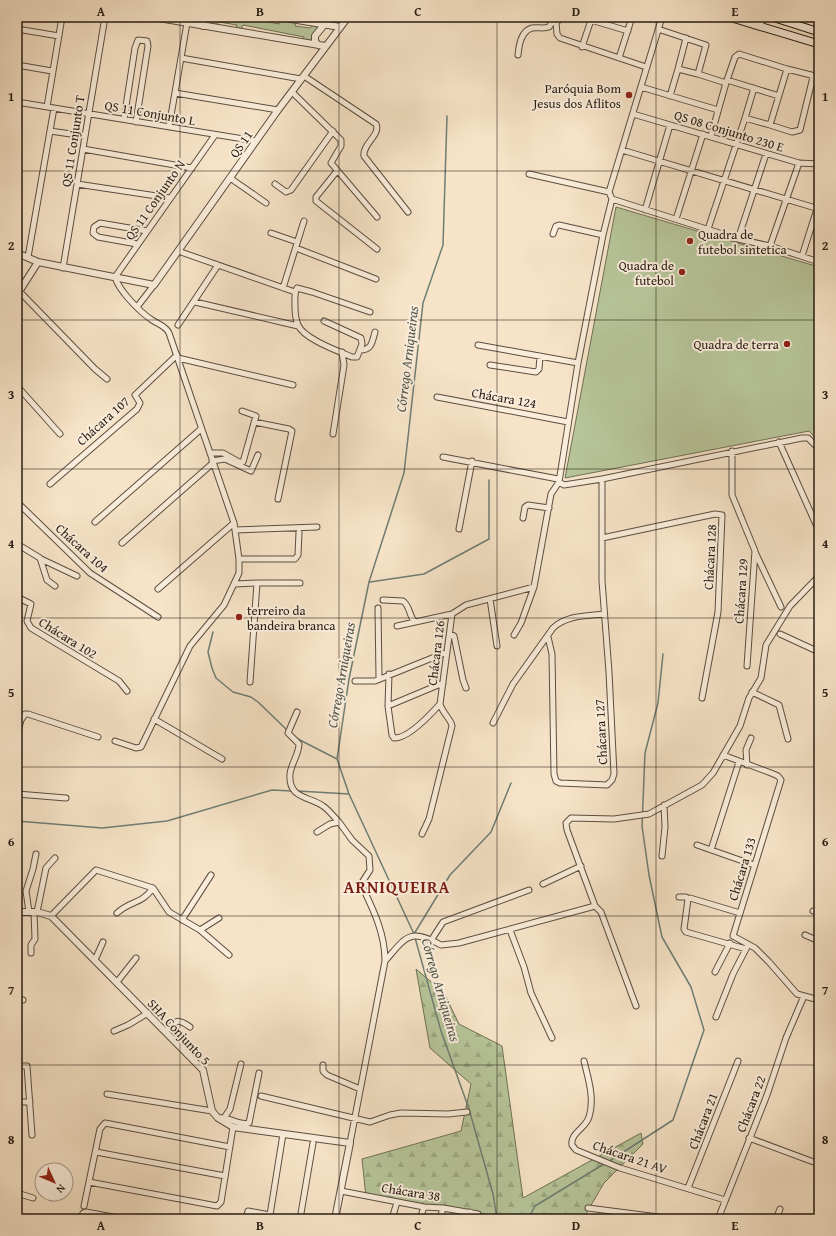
<svg xmlns="http://www.w3.org/2000/svg" width="836" height="1236" viewBox="0 0 836 1236" font-family="'Gentium Book Plus',serif">
<defs>
<pattern id="forest-firs" width="22" height="20" patternUnits="userSpaceOnUse"><rect width="22" height="20" fill="#b7c59a"/><path d="M5 1l3.5 6h-7zM16 11l3.5 6h-7z" fill="#9da984"/></pattern>
</defs>
<rect width="100%" height="100%" fill="#f7e4c8"/>
<filter id="stains"><feTurbulence type="fractalNoise" baseFrequency=".005" numOctaves="4"/><feColorMatrix values="0 0 0 0 .2 0 0 0 0 .09 0 0 0 0 .02 0 0 0 .5 -.17"/></filter>
<radialGradient id="worn" r=".72"><stop offset=".6" stop-color="#630" stop-opacity="0"/><stop offset="1" stop-color="#630" stop-opacity=".3"/></radialGradient>
<path fill="#b7c59a" stroke="#6f7056" d="M206 17H244L279 24 281 20 296 22 295 26 310 28 313 25 319 26 313 34 312 41 303 40 304 37 243 25 241 29 236 28 237 25 219 22 216 26 204 23Z
M616 207 819 267V442L809 431 565 478Z"/>
<path fill="url(#forest-firs)" stroke="#6f7056" d="M416 969 444 993 459 1024 502 1046 523 1198 641 1133 643 1144 604 1183 583 1219H497L498 1216 366 1197 362 1159 461 1131 471 1084 430 1048Z"/>
<g fill="none" stroke-linecap="round" stroke-linejoin="round">
<path stroke="#6e7e74" stroke-width="1.5" d="M447 116 443 245 423 303 404 473 369 582 349 679 337 759 349 794 414 934 441 1031 469 1109 493 1194 497 1219
M370 582 424 574 489 539V480
M213 632 208 652 212 668 216 678 233 692 251 697 258 702 287 730
M294 737 337 759
M298 791 349 794
M17 821 102 828 167 821 272 790 292 791
M414 934 450 875 491 832 511 783
M608 1162 673 1120 704 1030 691 987 662 937 649 875 642 826 645 753 658 703 663 654
M528 1219 535 1206 604 1164"/>
<g stroke="#5b4e40" stroke-width="7">
<path id="minor" d="M556 22 557 34 560 38 646 67
M17 29 59 36
M658 29 706 45 698 74 726 83 711 136
M686 38 678 69 698 74
M582 47 591 20 628 31
M518 55C519 45 521 31 532 28 538 27 543 29 549 27L553 21
M181 58 301 79
M619 58 632 17
M17 65 52 71
M787 69 819 77
M304 76 376 124C381 135 362 144 364 156L408 212
M727 80 779 96
M641 87 718 110
M292 92 341 140V146L331 163 377 217
M175 93 278 110
M670 96 678 69
M17 102 256 141
M47 107 62 17
M633 114 799 163 819 164
M17 116 19 102
M745 118 754 88
M124 119 135 48 138 40 147 41 148 46 136 122
M770 125 792 132 800 130 813 77
M169 127 187 23
M50 131 85 136
M83 149 192 168
M622 150 819 209
M337 171 316 197V201L377 249
M529 174 609 192
M230 178 266 203
M77 184 170 198
M275 184 286 192 291 190 333 131
M612 199 738 239 770 246 819 262
M645 210 670 125
M676 219 703 134
M708 229 745 118 770 125 787 69 739 54 735 57 726 83
M271 233 297 242
M553 234 556 226 559 225 603 235
M738 239 766 154
M137 244 98 237 93 233 94 227 100 223 147 231
M770 246 799 163
M296 248 376 279
M178 251 295 292
M802 256 817 209
M28 257 54 108
M63 268 105 17
M283 288 304 221
M19 291 95 369 107 379
M195 302 298 326
M137 307 154 285
M324 321 361 338 362 344 357 357H352C338 351 304 339 298 325 296 320 295 313 295 307 295 300 294 293 297 288L312 292 370 312
M178 325 218 265
M478 345 578 363
M360 350C372 350 372 342 375 332
M178 358 293 385
M490 365 536 372 539 369 540 356
M17 386 60 434
M437 397 568 422
M254 422 289 429 292 431 278 499
M333 434 344 365 342 352
M779 442 819 531
M732 451V495L755 551 747 666
M210 453H223L239 462H243L256 416 242 411
M443 457 558 479
M212 461 225 459 251 471 258 455
M559 482 578 363 603 235 612 199 609 192 662 17
M559 482 564 485 602 479 802 438H808L819 449
M50 484 137 409 140 403 135 395 177 355
M17 502 90 573 158 617
M523 518 525 507 528 505 549 508
M95 522 201 429
M459 529 472 461
M235 530 317 527
M602 538 715 514 722 515 718 612 702 698
M122 543 213 463
M17 546 22 547 40 558 47 580 55 586
M755 552 781 607
M41 559 77 576
M239 559H295L298 555 299 532
M257 583H300
M235 584 257 583 250 682
M158 589 234 523
M17 597 31 604 27 621 31 628 119 681 127 691
M490 599 497 646
M383 600 403 601C410 606 409 615 414 621
M378 608 379 678
M397 626 452 614
M450 634 454 636 463 680 466 688
M780 634 819 652
M514 635 521 623 534 587
M548 637 552 654 554 774 556 781 560 783 607 785 612 780 614 774 609 672 602 581V479
M389 674 388 706 392 735 394 738C408 739 431 714 440 704
M355 681H375L447 652
M752 692 779 705 788 739
M388 706 443 683
M297 712 288 733 299 744C299 754 291 764 290 774 288 799 309 796 323 806 329 810 334 817 339 822
M154 719 222 759
M493 723 513 684 553 628C567 615 586 616 604 614
M17 735 21 720 25 714H28L98 737
M115 741 136 748 141 747 190 646 224 605 239 573V559L234 523 169 333C166 326 158 324 152 320 140 312 119 291 115 277L215 135
M723 755 771 773 778 776 781 780 733 936 755 948 769 962 797 994 819 1000
M747 765 746 750 751 738
M17 794 66 798
M317 832 330 824 339 822 352 840 369 856 370 870 361 884C373 909 385 933 385 961L350 1143
M422 834 429 819 452 726C451 719 443 714 440 704L452 614 466 605 534 587 551 494 559 482
M697 845 754 865
M711 850 739 762
M662 856 665 827 664 805
M543 884 581 866
M679 897H686L688 899 684 929 686 932 746 949
M690 898 740 913
M813 911 819 913
M29 912 26 891 33 869 36 854
M37 912 46 868 55 858
M117 913C131 900 141 905 153 888
M51 916 96 870 153 888 169 912 200 930 229 955
M182 920 211 875
M200 930 219 918
M510 930 524 967 531 993 552 1038
M805 935 819 941
M432 939 443 922 529 890
M31 953V945L35 939 34 912
M95 960 103 942
M385 961C407 936 409 928 441 945L459 943 595 906
M715 972 730 943
M117 982 136 958
M17 1000H23
M636 1006 601 912 595 906 567 830 566 823 571 818 614 819 649 814 702 785 713 773 740 726 749 698 761 678 766 645 790 606 819 576
M716 1017 733 974 747 947
M114 1031 128 1025 148 1013
M166 1031C176 1020 177 1018 190 1027
M584 1061C588 1078 595 1099 589 1117 586 1128 570 1133 572 1145L576 1150 620 1168 725 1200
M323 1065V1071L327 1075 360 1089
M17 1066H27L32 1135
M107 1094 212 1111
M261 1096 370 1122 390 1115 401 1113 448 1114 467 1112
M818 1097 819 1098
M17 1102H30
M219 1118C229 1116 238 1126 249 1123L259 1073
M224 1118 230 1109 241 1064
M749 1138 819 1164
M96 1152 225 1176
M89 1182 217 1206 221 1202 233 1127
M688 1188 738 1061
M341 1191 424 1207 443 1208 478 1214
M17 1193 33 1198
M84 1206 100 1129 105 1123 230 1147
M588 1208 674 1219
M81 1219 83 1213 86 1212 124 1219
M246 1219 248 1211 270 1215 283 1134
M300 1219 313 1143
M392 1219 397 1202
M420 1219 424 1207
M440 1219 443 1208
M468 1219 470 1212
M718 1219 767 1095 786 1038 804 996
M776 1219 780 1209"/>
</g>
<g stroke="#5b4e40" stroke-width="8">
<path id="tertiary" d="M153 17 325 46
M279 17 340 27
M541 17 551 19
M550 17 556 22 562 17
M203 26V17
M318 45 315 41V36L324 25
M17 253 38 262 154 285 278 110 348 17
M17 295 38 262
M17 912H37L51 916 203 1070 212 1111 218 1118 233 1127 350 1143 335 1219"/>
</g>
<g stroke="#271c13" stroke-width="9">
<path id="secondary" d="M729 17 819 44
M772 17 819 32
M755 25 760 23 762 17"/>
</g>
<use href="#minor" stroke="#faeddb" stroke-width="5"/>
<use href="#tertiary" stroke="#faeddb" stroke-width="6"/>
<use href="#secondary" stroke="#faeddb" stroke-width="7"/>
</g>
<path fill="none" stroke="#271c13" stroke-width="1" stroke-opacity="0.55" d="M180 17V1219M339 17V1219M497 17V1219M656 17V1219M17 171H819M17 320H819M17 469H819M17 618H819M17 767H819M17 916H819M17 1065H819"/>
<g fill="#8f2418" stroke="#faeddb" stroke-width="1.5">
<circle cx="629" cy="95" r="4"/>
<circle cx="690" cy="241" r="4"/>
<circle cx="682" cy="272" r="4"/>
<circle cx="787" cy="344" r="4"/>
<circle cx="239" cy="617" r="4"/>
</g>
<g text-anchor="middle" dominant-baseline="central" stroke-width="4" stroke-linejoin="round" paint-order="stroke">
<g font-size="13" fill="#271c13" stroke="#faeddb" text-anchor="end">
<text x="621" y="88">Paróquia Bom<tspan x="621" dy="15">Jesus dos Aflitos</tspan></text>
<text x="698" y="234" text-anchor="start">Quadra de<tspan x="698" dy="15">futebol sintetica</tspan></text>
<text x="674" y="265">Quadra de<tspan x="674" dy="15">futebol</tspan></text>
<text x="779" y="344">Quadra de terra</text>
<text x="247" y="610" text-anchor="start">terreiro da<tspan x="247" dy="15">bandeira branca</tspan></text>
</g>
<g font-size="13" fill="#271c13" stroke="#faeddb">
<text transform="translate(150 113) rotate(10)">QS 11 Conjunto L</text>
<text transform="translate(729 131) rotate(17)">QS 08 Conjunto 230 E</text>
<text transform="translate(73 141) rotate(-81)">QS 11 Conjunto T</text>
<text transform="translate(241 144) rotate(-55)">QS 11</text>
<text transform="translate(155 200) rotate(-55)">QS 11 Conjunto N</text>
<text transform="translate(504 398) rotate(10)">Chácara 124</text>
<text transform="translate(103 421) rotate(-42)">Chácara 107</text>
<text transform="translate(82 548) rotate(42)">Chácara 104</text>
<text transform="translate(710 557) rotate(-87)">Chácara 128</text>
<text transform="translate(741 591) rotate(-86)">Chácara 129</text>
<text transform="translate(68 638) rotate(32)">Chácara 102</text>
<text transform="translate(436 653) rotate(-83)">Chácara 126</text>
<text transform="translate(601 732) rotate(-93)">Chácara 127</text>
<text transform="translate(742 869) rotate(-73)">Chácara 133</text>
<text transform="translate(179 1032) rotate(47)">SHA Conjunto 5</text>
<text transform="translate(751 1104) rotate(-69)">Chácara 22</text>
<text transform="translate(703 1121) rotate(-69)">Chácara 21</text>
<text transform="translate(630 1157) rotate(19)">Chácara 21 AV</text>
<text transform="translate(411 1192) rotate(9)">Chácara 38</text>
</g>
<g font-size="14" font-style="italic" fill="#50554b" stroke="#faeddb">
<text transform="translate(407 359) rotate(-83)">Córrego Arniqueiras</text>
<text transform="translate(341 675) rotate(-80)">Córrego Arniqueiras</text>
<text transform="translate(441 990) rotate(74)">Córrego Arniqueiras</text>
</g>
<g font-size="17" font-weight="bold" letter-spacing="1" fill="#7a1f14" stroke="#faeddb">
<text x="397" y="886">ARNIQUEIRA</text>
</g>
</g>
<rect width="836" height="1236" fill="none" stroke="#f7e4c8" stroke-width="44"/>
<g transform="translate(54 1182) rotate(134)"><circle r="19" fill="#faeddb" stroke="#a6998b"/>
<path d="M0-3L7 15L0 10L-7 15Z" fill="#8f2418"/>
<text y="-6" font-size="11" font-weight="bold" text-anchor="middle" fill="#271c13">N</text>
</g>
<rect x="22" y="22" width="792" height="1192" fill="none" stroke="#271c13" stroke-width="1.5"/>
<g font-size="13" text-anchor="middle" font-weight="bold" fill="#271c13">
<text x="101" y="16">A</text>
<text x="260" y="16">B</text>
<text x="418" y="16">C</text>
<text x="576" y="16">D</text>
<text x="735" y="16">E</text>
<text x="11" y="101">1</text>
<text x="825" y="101">1</text>
<text x="11" y="250">2</text>
<text x="825" y="250">2</text>
<text x="11" y="399">3</text>
<text x="825" y="399">3</text>
<text x="11" y="548">4</text>
<text x="825" y="548">4</text>
<text x="11" y="697">5</text>
<text x="825" y="697">5</text>
<text x="11" y="846">6</text>
<text x="825" y="846">6</text>
<text x="11" y="995">7</text>
<text x="825" y="995">7</text>
<text x="11" y="1144">8</text>
<text x="825" y="1144">8</text>
<text x="101" y="1230">A</text>
<text x="260" y="1230">B</text>
<text x="418" y="1230">C</text>
<text x="576" y="1230">D</text>
<text x="735" y="1230">E</text>
</g>
<rect width="100%" height="100%" filter="url(#stains)"/>
<rect width="100%" height="100%" fill="url(#worn)"/>
</svg>
